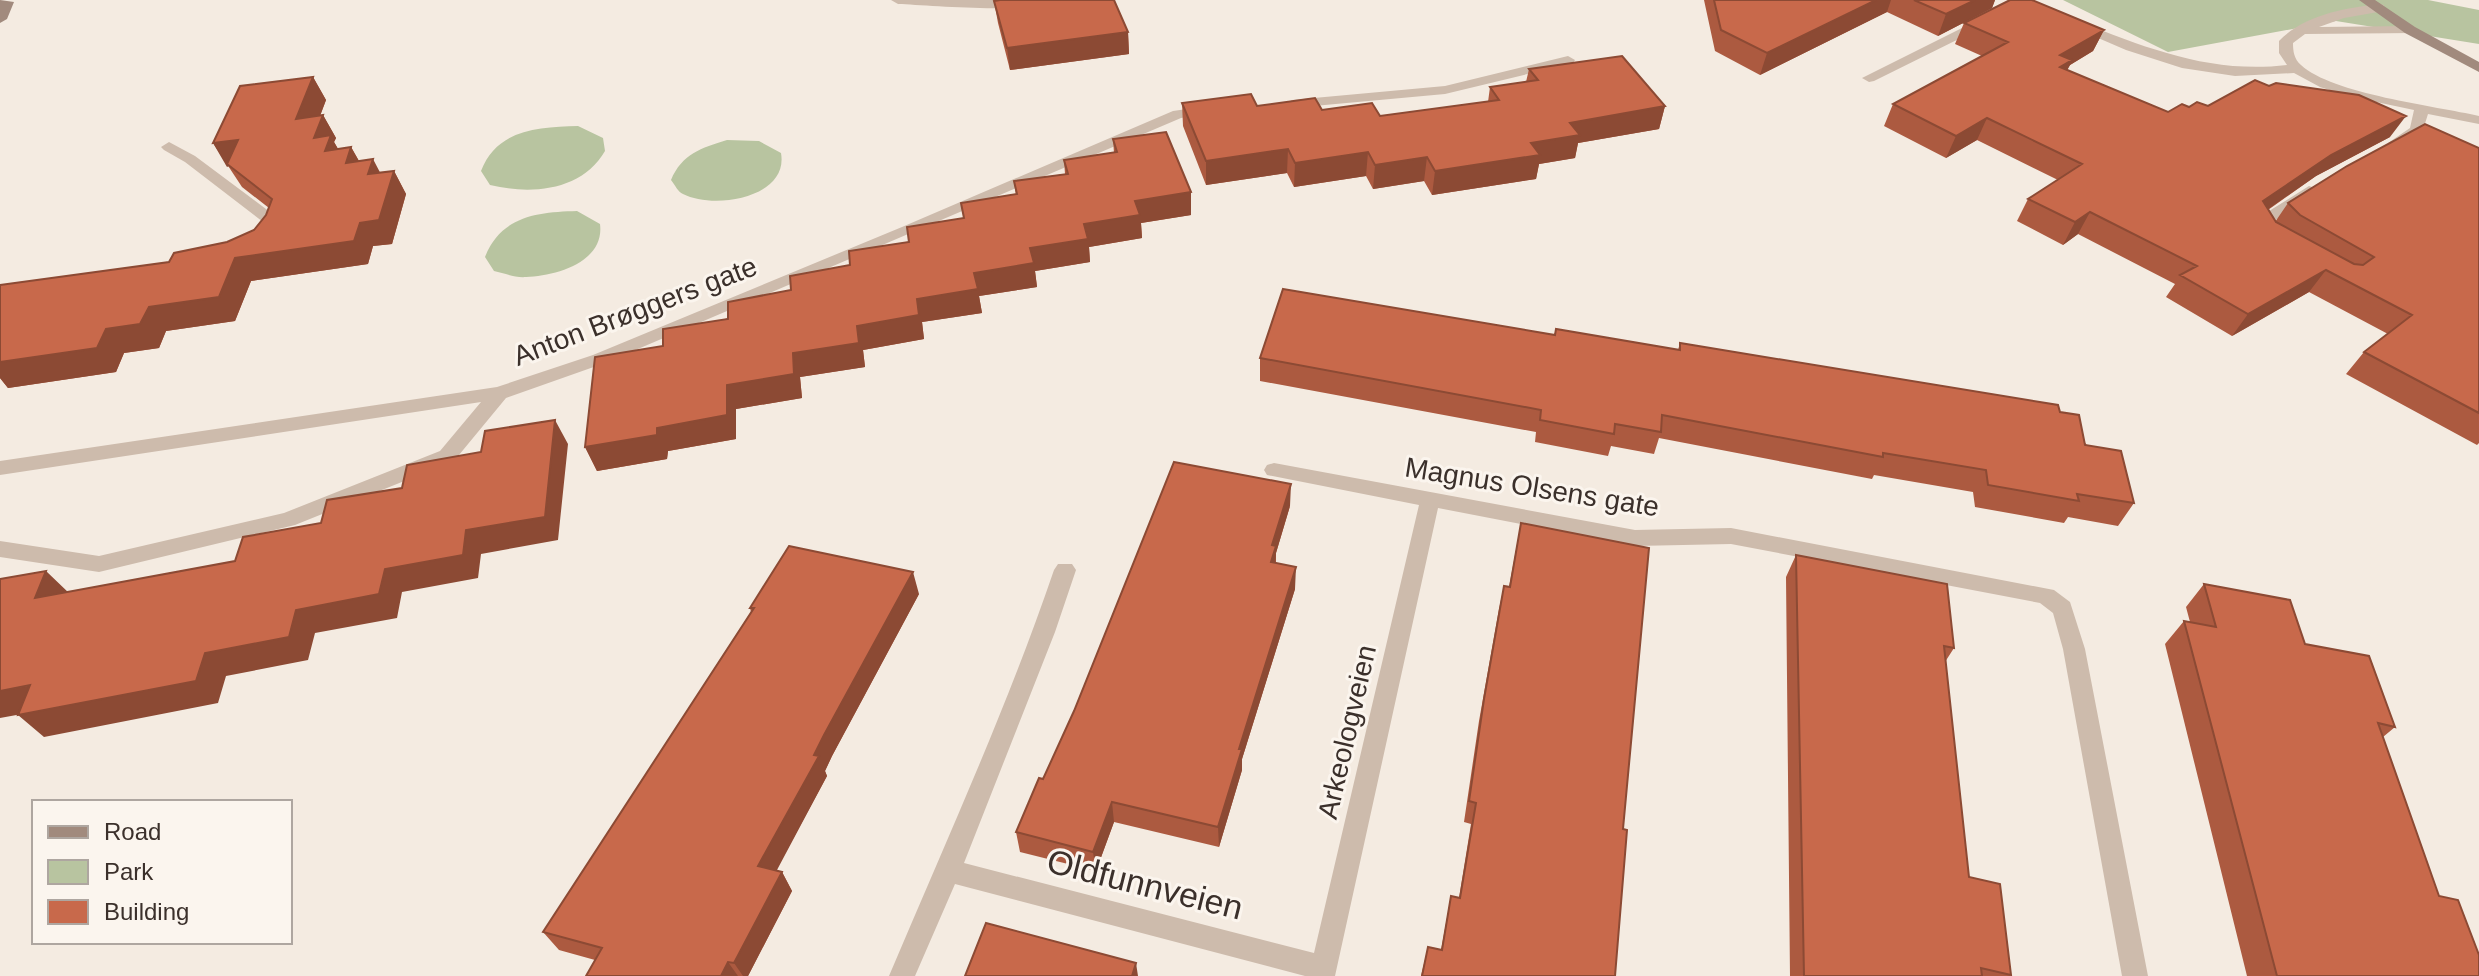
<svg xmlns="http://www.w3.org/2000/svg" width="2479" height="976" viewBox="0 0 2479 976" font-family="Arial,sans-serif">
<rect width="100%" height="100%" fill="#f4ebe1"/>
<path fill="#b8c4a0" d="M2063 0H2428L2479 10V44L2336 21 2168 52Z
M578 126 603 138 605 151C582 191 531 195 490 185L481 171C497 129 539 127 578 126Z
M727 140 759 141 781 153C789 198 714 210 683 194 678 192 675 185 671 180 682 154 701 148 727 140Z
M577 211 600 224C605 262 556 276 526 277 515 278 504 273 494 271L485 257C501 216 538 212 577 211Z"/>
<g fill="none" stroke-linecap="round" stroke-linejoin="round">
<path fill="#cdbbac" fill-rule="evenodd" d="M891 0H1053C1032 15 928 5 898 4Z
M2379 4 2384 5V11L2344 18 2319 27 2410 26 2415 27V33L2305 34 2293 43C2293 51 2294 59 2301 65 2332 94 2436 106 2479 116V124L2428 114 2422 133 2396 148 2388 143 2410 128 2414 110 2348 96 2320 87 2294 73 2235 76 2182 68 2126 50 2068 25 2080 22C2149 49 2212 74 2287 65L2279 53V41C2304 15 2345 8 2379 4Z
M1984 17 1991 21 1989 24 1874 81 1869 82 1862 78Z
M1568 56 1575 60 1573 63 1445 94 1292 108 1285 104 1292 100 1445 86Z
M1208 106 1215 110 1213 113 1181 118 605 363 506 398 454 461 295 525 99 572 0 557V541L99 556 284 513 440 451 481 402 0 475V461L497 387 593 355 902 227 1173 111Z
M169 142 195 156 282 221 284 224 278 240H266L264 236 267 225 185 162 164 150 161 147Z
M2309 186 2315 188V194L2268 225 2273 235 2271 239H2259L2251 224 2253 221Z
M1274 463 1635 530 1731 528 2054 590 2070 602 2085 649 2148 976H2122L2063 649 2053 613 2040 603 1731 544 1635 546 1438 508 1335 976H1305L955 884 915 976H889C946 841 1007 708 1054 570L1058 564H1072L1076 570 1055 632 964 863 1314 953 1419 505 1267 475 1264 470 1267 465Z"/>
<path fill="#a18a7d" fill-rule="evenodd" d="M0 0 14 2 7 19 0 23Z
M2359 0H2375L2415 27 2479 62V72L2405 33Z"/>
</g>
<path fill="#ac5a40" d="M1704 0H1995L1992 8 1938 36 1887 12 1760 75 1715 51Z
M994 1 1128 32 1129 54 1010 70 998 23Z
M1964 23 2104 30 2093 51 2070 65 2067 70 2168 112 2189 107 2208 106 2390 137 2316 176 2268 210 2275 222 2288 203 2479 148V443L2477 445 2346 374 2364 352 2388 334 2309 292 2232 336 2166 297 2175 284 2078 234 2063 245 2017 221 2028 199 2058 180 1977 140 1946 158 1884 126 1893 104 1982 56 1955 44Z
M1529 69 1665 106 1659 129 1578 143 1575 158 1539 164 1536 179 1432 195 1424 181 1373 189 1366 176 1294 187 1287 173 1206 185 1183 126 1182 103 1322 110 1380 116 1488 102 1490 87 1526 82Z
M313 77 326 100 320 116 323 115 336 138 334 142 338 149 351 147 359 161 380 173 394 171 406 194 392 244 373 246 368 264 251 281 235 321 166 331 159 348 124 353 116 372 8 388 0 378V285L169 262 227 242 254 230 266 215 269 208 242 187 213 143Z
M1113 139 1191 192V215L1141 223 1142 238 1089 247 1090 262 1035 271 1037 287 979 296 982 313 922 322 924 339 863 350 865 367 800 377 802 398 736 409V439L668 451 667 459 597 471 585 447 663 346 850 265 964 219 1016 195 1014 181 1065 174 1064 160 1114 153Z
M1554 335 1678 350 1680 343 2060 412 2134 503 2118 526 2068 517 2064 523 1975 507 1973 492 1874 475 1872 479 1659 438 1654 454 1611 446 1608 456 1535 442 1536 432 1260 381V358Z
M1290 506 1276 553V563L1295 589 1242 759V770L1219 847 1114 822 1096 871 1020 852 1016 832 1043 779Z
M1521 523 1623 829 1615 976H1421L1428 947 1441 950 1451 896 1459 898 1471 824 1464 822 1479 721 1499 609 1504 586 1509 587Z
M1796 555 1954 648 1945 662 1969 877 2011 975 2010 976H1790L1786 577Z
M2204 584 2305 644 2395 727 2383 737 2439 896 2479 976H2247L2165 644 2184 621 2190 622 2186 607Z
M919 594 832 756 825 771 827 776 776 870 782 872 792 891 748 976H586L595 960 559 950 543 932 751 612 750 608Z"/>
<path fill="#8c4a34" d="M1876 0H1891L1887 12 1760 75 1767 53Z
M1975 0H1995L1992 8 1938 36 1946 14Z
M2104 30 2093 51 2070 65 2061 81 2060 55Z
M1128 32 1129 54 1010 70 1007 48Z
M313 77 326 100 310 142 296 119Z
M1665 106 1659 129 1578 143 1575 158 1539 164 1536 179 1432 195 1435 171 1570 123Z
M323 115 336 138 334 142 344 159 339 174 314 138Z
M2406 116 2390 137 2316 176 2248 223 2263 201 2331 155Z
M1987 118 1977 140 1946 158 1956 136Z
M238 140 227 164 229 166 227 167 213 143Z
M351 147 364 170 346 163Z
M1288 149 1287 173 1206 185V161Z
M1368 152 1366 176 1294 187 1295 163Z
M1427 157 1424 181 1373 189 1375 165Z
M373 159 385 182 368 174Z
M394 171 406 194 392 244 373 246 368 264 251 281 235 321 166 331 159 348 124 353 116 372 8 388 0 378V350L106 329 149 307 235 258 360 223Z
M1191 192V215L1141 223 1142 238 1089 247 1090 262 1035 271 1037 287 979 296 982 313 922 322 924 339 863 350 865 367 800 377 802 398 736 409V439L668 451 667 459 597 471 585 447 657 428 727 385 793 353 1135 201Z
M2090 212 2078 234 2063 245 2075 222Z
M2326 270 2309 292 2232 336 2248 314Z
M555 420 568 444 558 540 481 554 478 578 402 592 397 618 315 633 308 660 226 676 218 703 44 737 18 715 33 712 0 718V691L205 653 466 530Z
M1291 484 1290 506 1276 553 1275 568 1270 584 1272 545Z
M1296 567 1295 589 1242 759V770L1219 847 1218 827 1239 749Z
M46 571 70 594 35 598Z
M913 572 919 594 832 756 825 771 827 776 769 885 758 866 824 735Z
M1112 802 1114 822 1096 871 1093 852Z
M782 872 792 891 748 976H743L734 963Z
M728 962 738 976H721Z
M1136 963 1138 976H1132Z"/>
<path fill="#c8694b" stroke="#8c4a34" stroke-width="2" d="M1000 0H1114L1128 32 1007 48 994 1Z
M1714 0H1876L1767 53 1721 30Z
M1914 0H1975L1946 14Z
M2010 0H2032L2104 30 2060 55 2072 60 2060 67 2168 112 2182 104 2189 107 2197 102 2208 106 2255 80 2269 86 2276 83 2359 95 2406 116 2331 155 2263 201 2276 222 2354 264 2363 265 2374 257 2300 215 2288 203 2347 166 2425 124 2479 148V413L2364 352 2412 315 2326 270 2248 314 2180 275 2197 266 2090 212 2075 222 2028 199 2082 164 1987 118 1956 136 1893 104 2008 42 1964 23Z
M1622 56 1665 106 1570 123 1580 135 1531 143 1540 155 1435 171 1427 157 1375 165 1368 152 1295 163 1288 149 1206 161 1182 103 1251 94 1257 106 1315 98 1322 110 1372 103 1380 116 1499 100 1490 87 1538 80 1529 69Z
M313 77 296 119 323 115 314 138 331 135 325 151 351 147 346 163 373 159 368 174 394 171 379 220 360 223 354 241 235 258 219 297 149 307 140 324 106 329 97 348 0 362V285L169 262 174 253 227 242 254 230 266 215 272 199 227 164 238 140 213 143 240 86Z
M1166 132 1191 192 1135 201 1140 215 1084 224 1088 239 1030 248 1034 263 974 273 978 289 917 299 919 315 857 326 859 343 793 353 794 374 727 385V415L657 428V435L585 447 595 357 663 346V329L728 319V302L791 290 790 276 850 265 849 251 909 242 907 227 964 218 961 203 1017 194 1014 181 1068 174 1064 160 1117 152 1113 139Z
M1283 289 1555 335 1556 329 1680 350V343L2058 405 2060 412 2079 415 2085 445 2121 451 2134 503 2077 494 2079 501 1988 485 1986 470 1883 453V457L1662 415 1661 432 1615 424 1614 434 1540 420 1541 410 1260 358Z
M555 420 545 517 466 530 463 555 385 569 379 594 296 610 289 637 205 653 196 681 18 715 30 685 0 691V579L46 571 35 598 235 561 243 537 321 523 327 500 402 488 407 465 481 452 485 431Z
M1174 462 1291 484 1272 545 1276 546 1271 562 1296 567 1239 749H1242L1218 827 1112 802 1093 852 1016 832 1039 778 1043 779 1074 711Z
M1521 523 1649 548 1623 829 1627 830 1615 976H1422L1428 947 1442 950 1451 896 1460 898 1476 803 1469 801 1484 699 1504 586 1510 587Z
M789 546 913 572 824 735 814 755 819 756 758 866 782 872 734 963 728 962 721 976H586L602 948 543 932 754 608H750Z
M1796 555 1947 584 1954 648 1944 646 1969 877 2000 884 2011 975 1981 968 1982 976H1804Z
M2204 584 2290 600 2305 644 2369 656 2395 727 2378 723 2439 896 2458 900 2479 955V976H2277L2184 621 2216 627Z
M986 923 1136 963 1132 976H965Z"/>
<g text-anchor="middle" dominant-baseline="central" stroke-width="6" stroke-linejoin="round" paint-order="stroke">
<g font-size="28" fill="#3b302b" stroke="#fbf5ee">
<text transform="translate(635 311) rotate(-21)">Anton Brøggers gate</text>
<text transform="translate(1532 487) rotate(9)">Magnus Olsens gate</text>
<text transform="translate(1347 732) rotate(-77)">Arkeologveien</text>
</g>
<g font-size="34" fill="#3b302b" stroke="#fbf5ee">
<text transform="translate(1145 884) rotate(14)">Oldfunnveien</text>
</g>
</g>
<rect x="32" y="800" width="260" height="144" fill="#fbf5ee" stroke="#aea6a0" stroke-width="2"/>
<rect x="48" y="826" width="40" height="12" fill="#a18a7d" stroke="#aea6a0" stroke-width="2"/>
<text x="104" y="840" font-size="24" fill="#3b302b">Road</text>
<rect x="48" y="860" width="40" height="24" fill="#b8c4a0" stroke="#aea6a0" stroke-width="2"/>
<text x="104" y="880" font-size="24" fill="#3b302b">Park</text>
<rect x="48" y="900" width="40" height="24" fill="#c8694b" stroke="#aea6a0" stroke-width="2"/>
<text x="104" y="920" font-size="24" fill="#3b302b">Building</text>
</svg>
